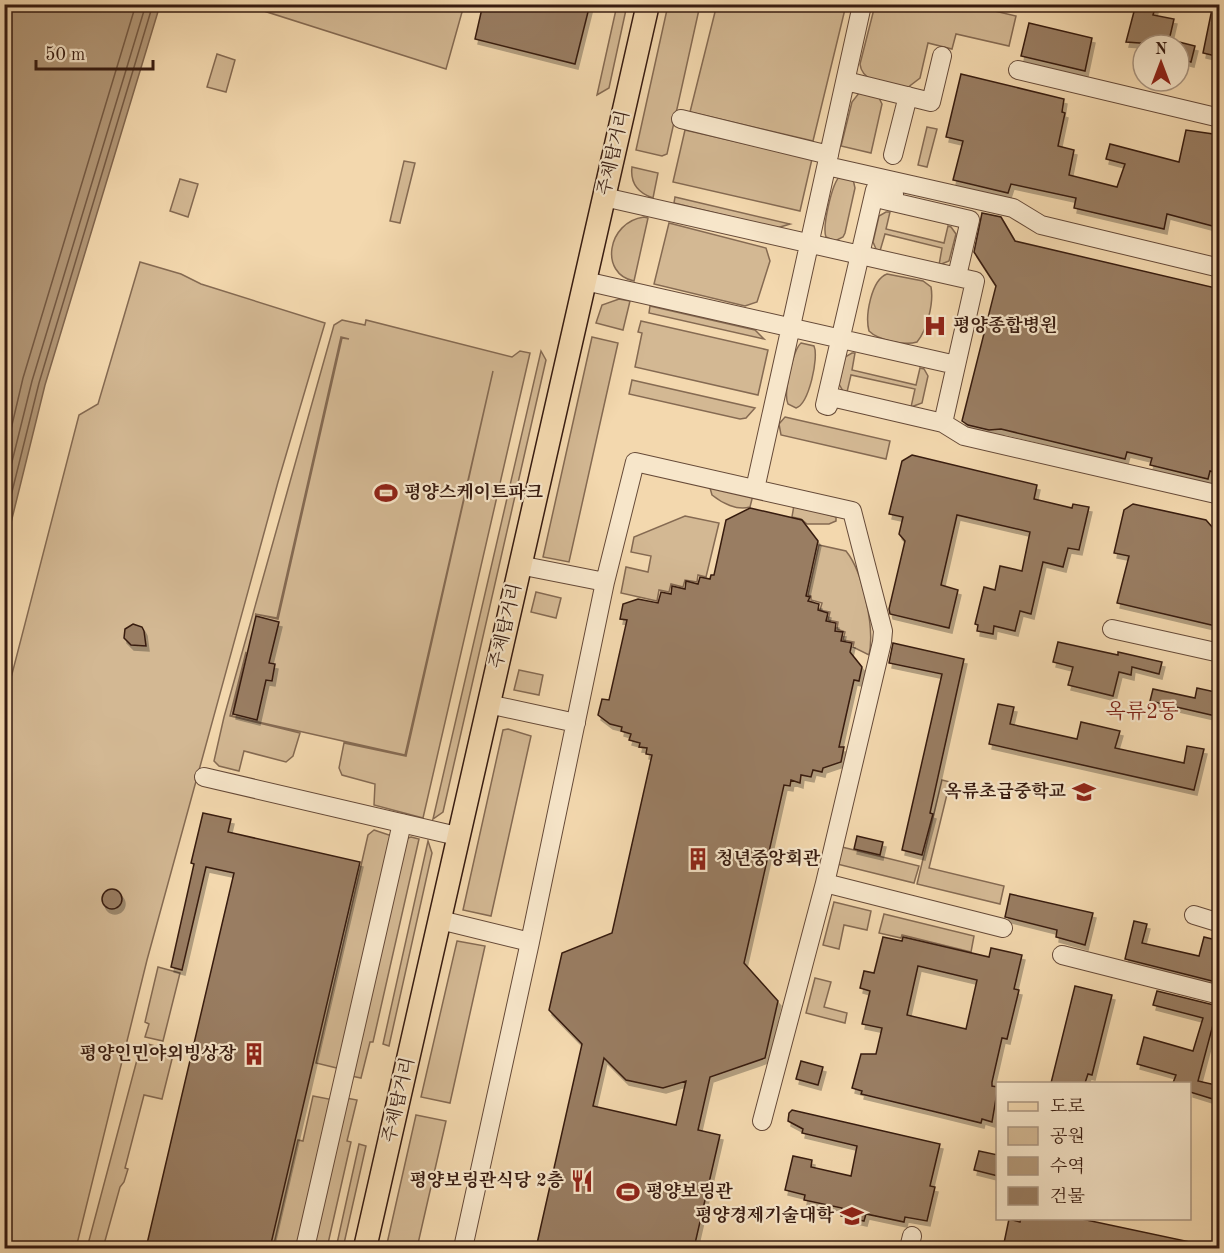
<svg xmlns="http://www.w3.org/2000/svg" width="1224" height="1253" viewBox="0 0 1224 1253" font-family="'Old Standard TT','Noto Serif KR',serif">
<defs>
<filter id="shadow"><feDropShadow dx="3" dy="5" stdDeviation="0" flood-color="#0004"/></filter>
</defs>
<rect width="100%" height="100%" fill="#f3d8ae"/>
<filter id="stains"><feTurbulence type="fractalNoise" baseFrequency=".00333" numOctaves="4"/><feColorMatrix values="0 0 0 0 .2 0 0 0 0 .09 0 0 0 0 .02 0 0 0 .5 -.17"/></filter>
<radialGradient id="worn" r=".72"><stop offset=".6" stop-color="#630" stop-opacity="0"/><stop offset="1" stop-color="#630" stop-opacity=".3"/></radialGradient>
<path fill="#d3b893" stroke="#856a52" stroke-width="1.5" fill-rule="evenodd" d="M717 4 846 5 813 141 690 112Z
M245 5H464L446 69Z
M617 5H627L609 88 597 95Z
M668 5H700L667 154 662 156 636 150Z
M875 5H969L1016 16 1009 46 956 34 952 49 928 43 920 78 907 88C890 84 862 84 860 64Z
M217 54 235 60 226 92 207 87Z
M859 93 879 98 882 104 871 153 841 146 852 102Z
M927 127 937 129 927 167 918 165Z
M685 130 812 159 800 211 673 182Z
M404 161 415 163 400 223 390 221Z
M632 167 658 173 653 198C638 193 630 183 632 167Z
M840 176 853 179 855 188 845 233 843 237 835 241 826 237C822 227 832 183 840 176Z
M180 179 198 184 188 217 170 211Z
M675 197 790 224 777 228 674 203Z
M886 212H890L886 229 944 243 948 226 951 227 956 234 949 261 939 265 942 248 885 234 880 251 876 249 873 242 879 216Z
M644 217 648 218 634 281C599 274 607 222 644 217Z
M669 223 766 248 770 261 757 302 745 306 654 284Z
M140 262 181 274 201 284 325 323 278 482 147 960 76 1248H5V701L79 415 98 404Z
M887 274 923 281 931 287C934 303 927 330 917 342 905 346 878 340 869 331 865 316 871 280 887 274Z
M619 299 630 301 623 330 596 323 602 305Z
M650 306 755 330 764 339 649 313Z
M342 320 365 325 366 320 512 357 520 351 530 353 423 818 374 805 375 784 342 775 339 768 344 743 406 756 493 371 405 755 232 716 246 652 230 716 300 733 293 756 286 762 244 751 239 771 219 766 214 761 224 717 334 325ZM341 337 349 339 342 338 278 619 255 614 277 618Z
M641 321 768 350 758 395 635 367 642 333 638 332Z
M592 337 618 343 569 562 543 557Z
M801 343 814 346C819 357 809 404 796 408L788 404C783 394 793 350 801 343Z
M541 351 546 360 443 812 433 819Z
M852 353H855L852 370 916 385 920 368 924 369 928 376 922 403 911 407 915 389 851 375 847 392 843 391 839 384 845 357Z
M632 380 755 408 746 418 740 419 629 394Z
M785 417 890 441 886 459 781 435 779 424Z
M710 488 753 495 750 507C737 511 722 503 712 495Z
M794 505 836 517V521L829 524H807L801 519 792 517Z
M685 516 719 523 706 577 698 575 697 582 685 580 683 587 671 584 669 592 659 590 657 601 621 593 626 567 648 572 651 556 631 552 634 537Z
M819 545 846 551C863 572 875 628 869 655L853 647 854 642 843 640 845 632 837 629 838 622 828 620 830 612 820 610 822 603 811 600V596L808 595Z
M536 592 561 598 556 618 531 612Z
M519 670 543 675 539 695 514 690Z
M508 729 531 736 491 916 463 910 503 730Z
M942 780 950 782 929 868 1004 886 1000 904 917 884Z
M374 830 392 836 341 1069 316 1063 368 835Z
M411 837 419 839 373 1042H370L361 1078 351 1076 405 839Z
M428 841 432 853 389 1046 383 1044Z
M842 847 919 866 914 883 837 864Z
M834 902 871 911 867 930 844 925 839 949 823 945Z
M884 914 974 936 971 952 902 935 901 938 879 933Z
M457 941 485 946 450 1103 421 1097Z
M158 967 180 973 163 1041 145 1037 149 1024 145 1022Z
M815 978 831 982 824 1007 847 1013 845 1023 806 1013Z
M144 1043 174 1051 162 1099 144 1095 125 1168 128 1169 124 1182 120 1187 103 1248H87L138 1056H140Z
M313 1096 334 1100 300 1248H273L298 1140 303 1141Z
M346 1098 357 1100 347 1141 351 1142 327 1248H313Z
M416 1115 446 1121 417 1248H386Z
M359 1144 366 1146 343 1248H336Z"/>
<path fill="#b39878" stroke="#81664e" stroke-width="1.5" d="M5 4 160 5 45 385 5 547Z"/>
<g fill="none" stroke-linecap="round" stroke-linejoin="round">
<path stroke="#755a44" stroke-width="1.5" d="M4 459 23 378 136 4
M4 494 32 381 146 4
M4 524 39 383 153 4"/>
</g>
<path fill="#997d62" stroke="#371b10" stroke-width="1.5" fill-rule="evenodd" filter="url(#shadow)" d="M483 4H590L575 64 475 39Z
M1136 4 1155 8 1153 15 1174 19 1168 45 1126 42Z
M1213 4H1220V57L1203 53Z
M1029 23 1092 38 1085 71 1021 56Z
M1179 42 1195 46 1191 62 1179 59Z
M961 74 1064 99 1062 112 1065 113 1058 146 1074 150 1069 175 1117 187 1125 164 1106 159 1110 144 1179 162 1186 130 1220 135V228L1167 214 1164 229 1074 208 1076 198 1011 184 1008 193 953 180 963 141 946 137Z
M982 213 1001 217 1015 241 1220 289V474L1210 471 1208 479 1150 465 1152 458 1127 452 1125 459 1001 429 989 430 968 425 962 421 996 286 974 252Z
M912 455 1037 485 1034 499 1072 508 1073 504 1089 507 1079 550 1068 548 1063 567 1043 562 1031 614 1020 611 1015 631 994 626 993 634 977 631 978 625 975 624 984 587 995 590 1000 566 1022 571 1030 532 957 515 941 585 958 590 949 628 890 614 889 609 905 541 899 534 903 517 889 514 902 461Z
M1133 504 1206 520 1213 528 1220 530V627L1117 603 1129 556 1114 553 1124 510Z
M750 508 802 520 818 541 806 596 810 597 808 601 819 604 818 610 828 613 826 621 836 623 835 631 843 632 841 641 852 643 850 652 862 667 859 681 854 680 839 747H844L841 762 823 768 822 772 813 770 811 777 801 775 800 783 791 780 790 786 784 785 744 963 778 1001 765 1058 710 1077 698 1130 720 1135 694 1248H536L582 1044 549 1010 562 953 612 933 652 755 646 754 647 748 639 747 640 743 629 740 631 734 621 731 622 727 610 724 598 715 602 699 609 700 627 620 620 619 623 604 638 599 658 603 661 592 671 594 672 586 685 589 686 581 698 584 700 577 710 579 711 575H714L726 520ZM604 1058 626 1080 663 1088 686 1081 676 1125 593 1106Z
M256 616 279 622 269 663 275 664 272 681 266 680 257 720 233 714Z
M133 624 142 627 144 631 146 646 131 645 124 638 125 629Z
M1058 642 1118 655V652L1162 662 1159 674 1132 667 1131 675 1119 672 1113 696 1068 685 1073 667 1053 662Z
M893 643 964 659 930 813 933 814 922 855 902 850 942 674 889 663Z
M1197 688 1220 693V717L1150 701 1153 689 1195 698Z
M998 704 1014 707 1010 724 1077 739 1081 722 1120 731 1115 748 1184 763 1187 746 1204 749 1194 790 989 744Z
M203 813 231 819 228 832 360 862 270 1248H146L234 873 206 867 182 970 171 967 194 864 191 863Z
M857 836 883 842 880 855 854 849Z
M102 899a10 10 0 1 1 20 0a10 10 0 1 1-20 0Z
M1010 894 1093 913 1085 945 1056 937 1057 930 1005 917Z
M1134 921 1147 924 1142 943 1199 956 1204 937 1220 941V983L1125 959Z
M883 937 902 941 903 937 989 957 991 948 1022 955 1014 989 1019 990 1007 1039 1002 1038 992 1082V1086L998 1087 992 1122 982 1119 981 1123 932 1111 861 1094 862 1091 852 1088 861 1054H876L882 1028 862 1024 870 991 860 988 864 971 874 973ZM918 966 977 980 966 1029 907 1015Z
M1075 986 1112 995 1092 1075 1088 1074 1085 1083H1051Z
M1157 991 1218 1006 1198 1081 1220 1086 1216 1100 1190 1092V1083H1173L1176 1075 1137 1064 1144 1037 1193 1051 1203 1018 1153 1005Z
M801 1061 823 1067 818 1085 796 1079Z
M792 1110 940 1144 930 1186 935 1187 927 1221 905 1217 904 1222 866 1214 864 1221 841 1216 842 1208 804 1200 805 1195 785 1190 793 1156 812 1160 811 1167 851 1176 857 1146 802 1133 803 1129 788 1121 789 1113Z
M979 1151 998 1155V1176L974 1170Z
M1021 1218H1077L1195 1243V1248H1027L1004 1243 1009 1219 1020 1222Z"/>
<g fill="none" stroke-linecap="round" stroke-linejoin="round">
<g stroke="#664a38" stroke-width="20">
<path id="minor" d="M1018 70 1220 118
M846 81 931 102 942 56
M681 119 829 155
M893 155 908 96
M827 166 1013 208 1041 225 1220 268
M604 197 975 281 943 423
M880 199 970 220 957 276
M585 281 956 365
M827 396 943 423 964 436 1220 495
M828 406 825 405 875 190 894 194
M755 489 862 5
M605 582 635 462 852 511 883 631 882 642 825 883 762 1121
M1112 629 1220 653
M488 704 576 723
M204 777 457 836
M825 883 1003 928
M1194 915 1220 923
M440 920 530 942 605 582 519 565
M1062 955 1220 995
M305 1248 402 823
M463 1248 530 942
M909 1248 912 1236"/>
</g>
<g stroke="#371b10" stroke-width="25">
<path id="major" d="M365 1248 648 4"/>
</g>
<use href="#minor" stroke="#f7e6ca" stroke-width="18"/>
<use href="#major" stroke="#f3d8ae" stroke-width="22"/>
</g>
<defs>
<g id="hospital-bare" transform="scale(1.8)"><path d="M-5-5h3v3.5h4V-5h3V5h-3V1.5h-4V5h-3Z" fill="#8f2418" stroke="#f7e6ca" stroke-width="2.5" paint-order="stroke"/></g>
<g id="stadium-bare" transform="scale(1.8)"><path d="M0-5a6.5 5 0 1 0 0 10a6.5 5 0 1 0 0-10ZM-3.5-1.8h7v3.6h-7Z" fill="#8f2418" stroke="#f7e6ca" stroke-width="2.5" paint-order="stroke"/></g>
<g id="school-bare" transform="scale(1.8)"><path d="M0-5L7-2L0 1L-7-2ZM-4 1L0 2.5L4 1V4Q0 6-4 4Z" fill="#8f2418" stroke="#f7e6ca" stroke-width="2.5" paint-order="stroke"/></g>
<g id="building-bare" transform="scale(1.8)"><path d="M-4-6H4V6H1V3H-1V6H-4ZM-2.5-4.3h1.7v1.8h-1.7ZM.8-4.3h1.7v1.8H.8ZM-2.5-1h1.7V.8h-1.7ZM.8-1h1.7V.8H.8Z" fill="#8f2418" stroke="#f7e6ca" stroke-width="2.5" paint-order="stroke"/></g>
<g id="restaurant-bare" transform="scale(1.8)"><path d="M-5-6h1v4h1v-4h1v4h1v-4h1v5L-1.5 .5V6h-2V.5L-5-1ZM5-6V6H3V1.5H1.5Q1.5-4 5-6Z" fill="#8f2418" stroke="#f7e6ca" stroke-width="2.5" paint-order="stroke"/></g>
<g id="university-bare" transform="scale(1.8)"><path d="M0-5L7-2L0 1L-7-2ZM-4 1L0 2.5L4 1V4Q0 6-4 4Z" fill="#8f2418" stroke="#f7e6ca" stroke-width="2.5" paint-order="stroke"/></g>
</defs>
<g fill-rule="evenodd">
<use href="#hospital-bare" x="935" y="326"/>
<use href="#stadium-bare" x="386" y="493"/>
<use href="#school-bare" x="1084" y="792"/>
<use href="#building-bare" x="698" y="859"/>
<use href="#building-bare" x="254" y="1054"/>
<use href="#restaurant-bare" x="582" y="1181"/>
<use href="#stadium-bare" x="628" y="1192"/>
<use href="#university-bare" x="852" y="1216"/>
</g>
<g text-anchor="middle" dominant-baseline="central" stroke-width="4.5" stroke-linejoin="round" paint-order="stroke">
<g font-size="18" fill="#371b10" stroke="#f7e6ca">
<text transform="translate(614 153) rotate(-77)">주체탑거리</text>
<text transform="translate(506 626) rotate(-77)">주체탑거리</text>
<text transform="translate(399 1100) rotate(-77)">주체탑거리</text>
</g>
<g font-size="18" font-weight="bold" fill="#371b10" stroke="#f7e6ca" text-anchor="start">
<text x="953" y="326">평양종합병원</text>
<text x="404" y="493">평양스케이트파크</text>
<text x="1066" y="792" text-anchor="end">옥류초급중학교</text>
<text x="716" y="859">청년중앙회관</text>
<text x="236" y="1054" text-anchor="end">평양인민야외빙상장</text>
<text x="564" y="1181" text-anchor="end">평양보링관식당 2층</text>
<text x="646" y="1192">평양보링관</text>
<text x="834" y="1216" text-anchor="end">평양경제기술대학</text>
</g>
<g font-size="21" fill="#7a1f14" stroke="#f7e6ca">
<text x="1142" y="712">옥류2동</text>
</g>
</g>
<rect width="1224" height="1253" fill="none" stroke="#f3d8ae" stroke-width="24"/>
<rect x="6" y="6" width="1212" height="1241" fill="none" stroke="#371b10" stroke-width="3"/>
<rect x="12" y="12" width="1200" height="1229" fill="none" stroke="#371b10" stroke-width="1.5"/>
<rect x="996" y="1082" width="195" height="138" fill="#f7e6ca" stroke="#aa9580" stroke-width="1.5"/>
<rect x="1008" y="1102" width="30" height="9" fill="#f3d8ae" stroke="#aa9580" stroke-width="1.5"/>
<text x="1050" y="1112" font-size="18" fill="#371b10">도로</text>
<rect x="1008" y="1127" width="30" height="18" fill="#d3b893" stroke="#aa9580" stroke-width="1.5"/>
<text x="1050" y="1142" font-size="18" fill="#371b10">공원</text>
<rect x="1008" y="1157" width="30" height="18" fill="#b39878" stroke="#aa9580" stroke-width="1.5"/>
<text x="1050" y="1172" font-size="18" fill="#371b10">수역</text>
<rect x="1008" y="1187" width="30" height="18" fill="#997d62" stroke="#aa9580" stroke-width="1.5"/>
<text x="1050" y="1202" font-size="18" fill="#371b10">건물</text>
<g transform="translate(1161 63)"><circle r="28" fill="#f7e6ca" stroke="#aa9580" stroke-width="1.5"/>
<path d="M0-4.5L10 22L0 15L-10 22Z" fill="#8f2418"/>
<text y="-9" font-size="16" font-weight="bold" text-anchor="middle" fill="#371b10">N</text>
</g>
<path d="M36 60v9h117v-9" fill="none" stroke="#371b10" stroke-width="3"/>
<text x="45" y="60" font-size="18" fill="#371b10" stroke="#f7e6ca" stroke-width="4.5" paint-order="stroke">50 m</text>
<rect width="100%" height="100%" filter="url(#stains)"/>
<rect width="100%" height="100%" fill="url(#worn)"/>
</svg>
